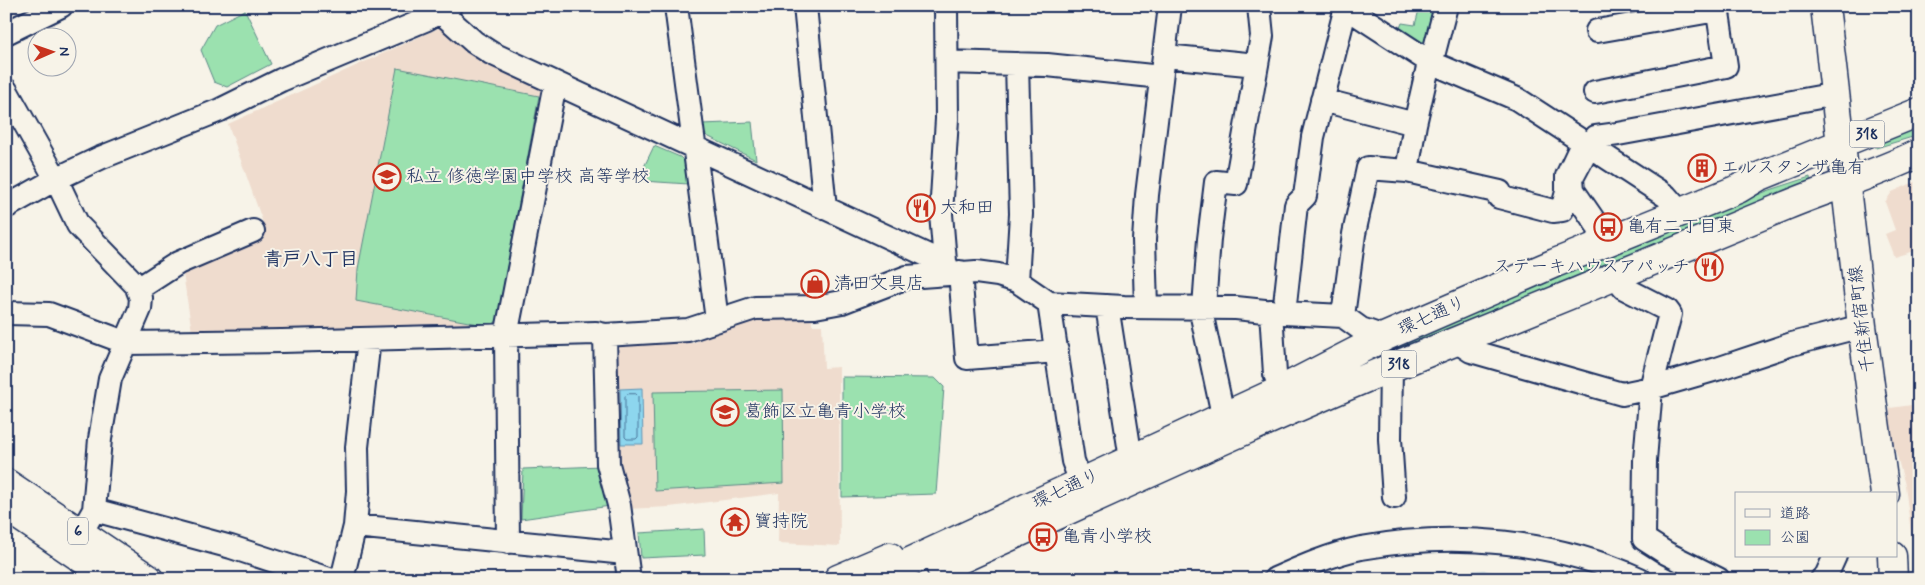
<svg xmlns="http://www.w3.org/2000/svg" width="1925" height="585" viewBox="0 0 1925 585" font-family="Mynerve,'Klee One',sans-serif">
<rect width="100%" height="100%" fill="#f7f3e8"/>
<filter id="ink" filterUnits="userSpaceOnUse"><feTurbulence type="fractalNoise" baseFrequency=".02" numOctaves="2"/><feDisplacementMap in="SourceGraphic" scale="10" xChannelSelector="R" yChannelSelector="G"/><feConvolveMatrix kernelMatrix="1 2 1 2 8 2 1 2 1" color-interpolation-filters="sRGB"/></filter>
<g filter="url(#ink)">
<path fill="#efdcce" d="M441 27 479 61 540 89 543 95 500 322 493 329 192 332 182 267 266 231 228 124Z
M1919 180V271L1914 251 1894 257 1885 234 1895 230 1885 202 1892 192Z
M811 313 812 325H822L824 368 839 367 840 546 778 543 779 493 669 507 625 509 611 457 613 345 694 343 728 322Z
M1919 404V570L1915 565 1905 485 1890 431V408Z"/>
<path fill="#9be1af" stroke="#5b8886" d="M1420 6H1438L1427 49 1397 35 1402 23 1415 25Z
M245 10 271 64 227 87 214 82 201 50 215 25Z
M397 68 539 96 497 321 490 326 356 301 358 269Z
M1919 121V135L1876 148 1875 139Z
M752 122 756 160 707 136 703 131 702 124Z
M654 146 680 157 687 164 688 184 643 181V169Z
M1810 177 1811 185 1455 330 1430 337 1365 367 1362 363 1427 330 1767 191Z
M842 377 935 378 944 387 936 494 842 497Z
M783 390 784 483 655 491 653 392Z
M602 466 610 506 521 519 523 469Z
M704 529 705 555 641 558 639 533Z"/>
<path fill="#8dd6ee" stroke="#5f93b4" d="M642 388 643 444H621L620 389Z
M1484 571 1531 579H1365L1378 575Z"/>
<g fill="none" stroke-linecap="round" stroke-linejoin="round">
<path stroke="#497298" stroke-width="1" d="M636 394 638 396V437L636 439H627L625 437V396L627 394Z
M1401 579 1484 576 1502 579"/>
<g stroke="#1b2f5e" stroke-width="26">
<path id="minor" d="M434 6 474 42 491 53 946 264
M676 6 717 320
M805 6 825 208
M946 6 947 119 941 214 946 273
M1344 6 1430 62 1517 99 1666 196 1681 213
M1597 31 1717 10
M6 33 61 6
M1165 56 1257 65
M947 62 1047 65 1161 77
M1017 64 1021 214 1017 281
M6 90 56 179 78 225 136 285 141 298 140 309 110 379 100 439 94 510 81 533
M1595 92 1726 66 1717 6
M1322 100 1415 124
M1407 171 1415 124 1428 67 1433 56 1446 6
M6 207 56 179 100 158 220 110 281 80 427 19 450 6
M1605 244 1597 225 1573 190 1572 178 1589 146 1596 137 1618 134 1836 94
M960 272 967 358 1057 351
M1615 277 1624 288 1667 310 1670 314 1651 388 1645 460 1644 539 1666 553 1718 579
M138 289 178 263 253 231
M1049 303 1073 461 1081 482
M1107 306 1131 459
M1146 307 1144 240 1147 195 1170 6
M1200 307 1223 415
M1204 307 1209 239 1216 182 1236 184 1262 36 1259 6
M1271 311 1275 374 1281 390
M6 313 49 314 127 343 282 341 596 333 605 335 688 330 755 308 815 307 842 302 907 277 976 272 998 275 1017 281 1049 303 1124 307 1236 308 1284 313 1343 316 1361 329 1384 337
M1284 313 1296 205 1305 196 1313 137 1346 7
M1343 316 1354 234 1368 168 1407 171 1500 192 1499 197 1553 211 1562 210 1567 192V176L1583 142
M605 335 608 464 619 505 629 579
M1456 341 1471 351 1622 394 1651 388 1717 369 1792 344 1862 326
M1391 367 1390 439 1394 497
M94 510 231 547 329 579
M355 526 625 553
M508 542 506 336 555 84
M342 579 355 526 358 491 357 447 369 339
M1275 579C1302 567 1332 554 1361 548 1455 531 1553 540 1640 579
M1822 579 1826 576 1835 556"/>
</g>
<g stroke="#1b2f5e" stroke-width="31">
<path id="major" d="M1825 6 1862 326 1885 494
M1892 556 1893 579
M941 568C1113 490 1283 410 1459 340 1568 296 1676 251 1785 206 1830 187 1875 175 1919 153
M838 579 890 557
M873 579 1281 390 1384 337 1555 263 1738 189 1758 177 1919 112"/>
</g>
<g stroke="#1b2f5e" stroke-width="31">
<path id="highway" d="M6 483 149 579
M6 507 112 579"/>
</g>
<use href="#minor" stroke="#f7f3e8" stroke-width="22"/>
<use href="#major" stroke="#f7f3e8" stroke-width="28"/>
<use href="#highway" stroke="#f7f3e8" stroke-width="28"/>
</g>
</g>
<defs>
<g id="building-ring" transform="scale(1.4375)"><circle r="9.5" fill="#f7f3e8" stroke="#c8321e" stroke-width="1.5"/><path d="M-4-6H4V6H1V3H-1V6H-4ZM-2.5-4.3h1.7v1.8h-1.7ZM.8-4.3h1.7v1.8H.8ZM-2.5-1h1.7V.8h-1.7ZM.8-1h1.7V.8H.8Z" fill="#c8321e"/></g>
<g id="school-ring" transform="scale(1.4375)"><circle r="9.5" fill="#f7f3e8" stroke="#c8321e" stroke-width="1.5"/><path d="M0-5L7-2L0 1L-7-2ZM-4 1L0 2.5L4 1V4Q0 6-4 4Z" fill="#c8321e"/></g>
<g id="restaurant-ring" transform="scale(1.4375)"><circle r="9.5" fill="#f7f3e8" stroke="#c8321e" stroke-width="1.5"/><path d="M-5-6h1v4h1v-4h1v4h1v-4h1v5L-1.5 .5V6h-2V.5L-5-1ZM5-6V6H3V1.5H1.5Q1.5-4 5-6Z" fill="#c8321e"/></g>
<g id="bus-ring" transform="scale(1.4375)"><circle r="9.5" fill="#f7f3e8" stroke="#c8321e" stroke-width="1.5"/><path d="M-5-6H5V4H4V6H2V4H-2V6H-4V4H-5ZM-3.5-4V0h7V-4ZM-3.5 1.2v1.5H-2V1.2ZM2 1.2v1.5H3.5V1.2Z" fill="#c8321e"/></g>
<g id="shop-ring" transform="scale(1.4375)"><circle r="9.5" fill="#f7f3e8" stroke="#c8321e" stroke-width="1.5"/><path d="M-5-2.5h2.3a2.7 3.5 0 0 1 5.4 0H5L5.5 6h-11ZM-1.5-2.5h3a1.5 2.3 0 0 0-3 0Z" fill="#c8321e"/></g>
<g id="temple-ring" transform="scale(1.4375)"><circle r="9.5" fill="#f7f3e8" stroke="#c8321e" stroke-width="1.5"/><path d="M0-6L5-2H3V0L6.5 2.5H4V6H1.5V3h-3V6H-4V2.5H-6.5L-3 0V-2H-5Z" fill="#c8321e"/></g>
</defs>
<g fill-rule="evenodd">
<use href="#building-ring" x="1702" y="168"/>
<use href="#school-ring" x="387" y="177"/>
<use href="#restaurant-ring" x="921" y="208"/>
<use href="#bus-ring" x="1608" y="227"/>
<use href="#restaurant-ring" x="1709" y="267"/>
<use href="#shop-ring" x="815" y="284"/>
<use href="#school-ring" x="725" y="412"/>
<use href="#temple-ring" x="735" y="522"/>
<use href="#bus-ring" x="1043" y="537"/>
</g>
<g text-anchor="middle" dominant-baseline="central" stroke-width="4" stroke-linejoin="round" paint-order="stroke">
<g fill="#f7f3e8" stroke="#5d6a87" stroke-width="1">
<rect x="1849.5" y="120.5" width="35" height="27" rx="4"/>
<rect x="1381.5" y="350.5" width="35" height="27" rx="4"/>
<rect x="68" y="517.5" width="20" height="27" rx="4"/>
</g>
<g font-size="16" font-weight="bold" fill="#1b2f5e">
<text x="1867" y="134">318</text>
<text x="1399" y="364">318</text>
<text x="78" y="531">6</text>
</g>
<g font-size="18" fill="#1b2f5e" stroke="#f7f3e8" text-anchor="start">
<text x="1721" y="168">エルスタンザ亀有</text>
<text x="406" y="177">私立 修徳学園中学校 高等学校</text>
<text x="940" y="208">大和田</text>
<text x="1627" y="227">亀有二丁目東</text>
<text x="1690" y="267" text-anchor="end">ステーキハウスアパッチ</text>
<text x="834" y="284">清田文具店</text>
<text x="744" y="412">葛飾区立亀青小学校</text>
<text x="754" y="522">寶持院</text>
<text x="1062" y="537">亀青小学校</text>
</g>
<g font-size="18" fill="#1b2f5e" stroke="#f7f3e8">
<text transform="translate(1432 316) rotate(-24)">環七通り</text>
<text transform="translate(1862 319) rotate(-97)">千住新宿町線</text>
<text transform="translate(1066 489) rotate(-25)">環七通り</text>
</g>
<g font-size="19" font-weight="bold" fill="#1b2f5e" stroke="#f7f3e8">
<text x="311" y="259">青戸八丁目</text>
</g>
</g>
<rect width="1925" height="585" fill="none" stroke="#f7f3e8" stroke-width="25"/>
<rect x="12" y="12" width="1900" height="560" fill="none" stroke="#1b2f5e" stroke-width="2" filter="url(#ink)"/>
<rect x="1735" y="492" width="162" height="65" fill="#f7f3e8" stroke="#9fa5b1"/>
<rect x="1745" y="509" width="25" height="8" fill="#f7f3e8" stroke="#9fa5b1"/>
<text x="1780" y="518" font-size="15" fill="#1b2f5e">道路</text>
<rect x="1745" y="530" width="25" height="15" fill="#9be1af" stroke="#9fa5b1"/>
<text x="1780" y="542" font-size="15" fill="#1b2f5e">公園</text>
<g transform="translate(52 52) rotate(88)"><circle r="24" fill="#f7f3e8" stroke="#9fa5b1"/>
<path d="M0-4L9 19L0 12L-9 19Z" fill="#c8321e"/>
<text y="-8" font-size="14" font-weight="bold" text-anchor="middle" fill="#1b2f5e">N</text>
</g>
</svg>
